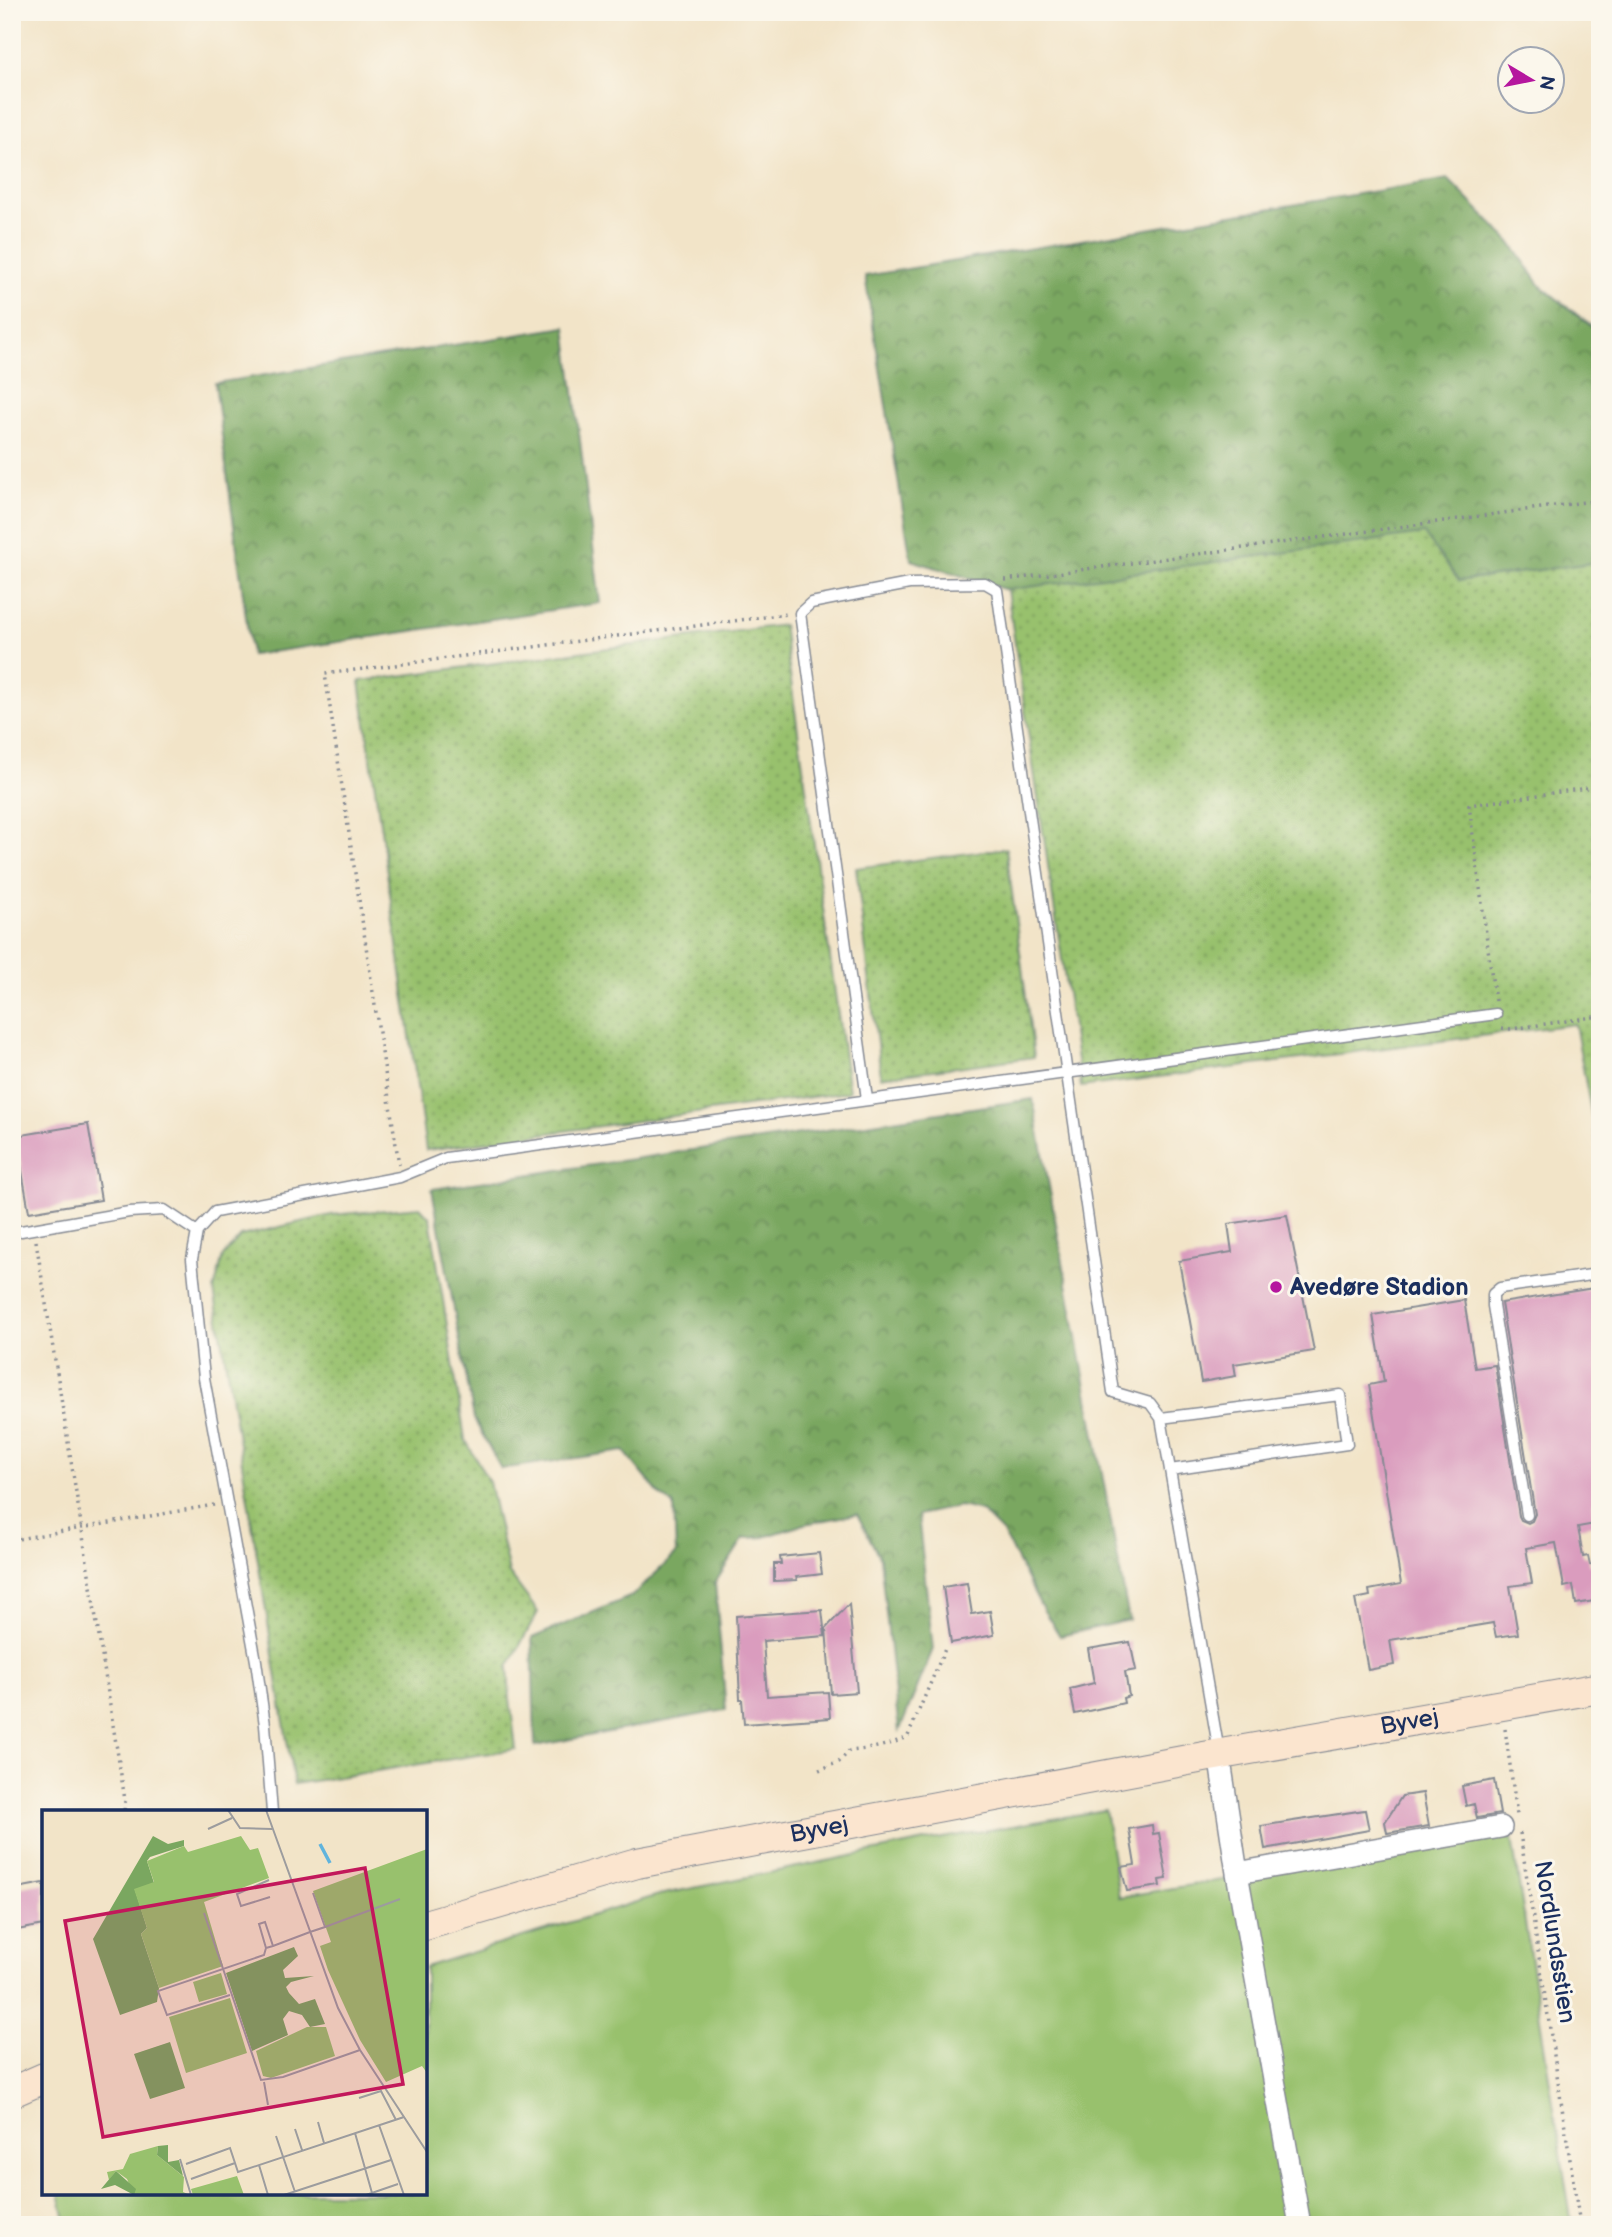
<svg xmlns="http://www.w3.org/2000/svg" width="1612" height="2237" viewBox="0 0 1612 2237" font-family="'Balsamiq Sans',sans-serif">
<defs>
<pattern id="forest-crowns" width="20" height="18" patternUnits="userSpaceOnUse" patternTransform="scale(1.75)"><rect width="20" height="18" fill="#7aa760"/><path d="M2 6a3 3 0 1 1 6 0M12 15a3 3 0 1 1 6 0" fill="none" stroke="#638852"/></pattern>
<pattern id="park-dots" width="8" height="8" patternUnits="userSpaceOnUse" patternTransform="scale(1.75)"><rect width="8" height="8" fill="#98c16d"/><path d="M2 2h.1M6 6h.1" fill="none" stroke="#7b9d5d" stroke-width="1.8" stroke-linecap="round"/></pattern>
</defs>
<rect width="100%" height="100%" fill="#fbf7ec"/>
<filter id="ink" filterUnits="userSpaceOnUse"><feTurbulence type="fractalNoise" baseFrequency=".0143" numOctaves="2"/><feDisplacementMap in="SourceGraphic" scale="14" xChannelSelector="R" yChannelSelector="G"/><feConvolveMatrix kernelMatrix="1 2 1 2 8 2 1 2 1" color-interpolation-filters="sRGB"/></filter>
<filter id="wash" filterUnits="userSpaceOnUse"><feTurbulence type="fractalNoise" baseFrequency=".00686" numOctaves="4" result="noise"/><feDisplacementMap in="SourceGraphic" scale="28" xChannelSelector="R" yChannelSelector="G"/><feGaussianBlur stdDeviation="1.57" result="paint"/><feColorMatrix in="noise" values="0 0 0 0 0 0 0 0 0 0 0 0 0 0 0 0 0 1.4 0 .05"/><feComposite in="paint" operator="in"/></filter>
<g filter="url(#wash)">
<rect width="100%" height="100%" fill="#f2e4c8"/>
<path fill="#98c16d" stroke="#5a7866" stroke-width="2" d="M1105 1810 1119 1897 1511 1832 1572 2225H66L59 2193H425V1967L659 1895 925 1841Z"/>
<path fill="url(#forest-crowns)" stroke="#4a6b5f" stroke-width="2" d="M1448 179 1510 242 1541 286 1600 333V562L1459 581 1423 534 1007 590 911 560 865 276Z
M566 327 600 603 251 655 215 383Z
M1033 1099 1129 1620 1060 1636 1041 1606 1003 1533 981 1511 960 1506 918 1515 933 1649 899 1732 880 1558 857 1514 805 1524 764 1537 744 1538 715 1583 726 1710 535 1746 532 1638 632 1596 676 1554 674 1505 660 1495 624 1451 501 1469 474 1419 432 1189Z"/>
<path fill="url(#park-dots)" stroke="#5a7866" stroke-width="2" d="M1424 534 1459 581 1600 562V1161L1575 1024 1081 1087 1007 590Z
M783 625 849 1092 426 1150 360 681Z
M1006 848 1034 1057 881 1077 856 868Z
M420 1207 430 1218 465 1439 489 1482 509 1573 538 1612 508 1667 510 1698 516 1749 294 1784 214 1290 223 1256 241 1236 331 1215Z"/>
<g id="blocks">
<path fill="#da9cbe" d="M88 1124 101 1200 29 1212 16 1136Z
M1287 1215 1314 1351 1234 1364 1236 1376 1201 1382 1179 1261 1232 1252 1228 1224Z
M1600 1287V1501L1593 1502 1595 1524 1578 1527 1583 1557 1588 1556 1590 1565 1600 1563V1600L1576 1604 1573 1585 1564 1587 1556 1543 1526 1548 1532 1583 1510 1586 1518 1634 1496 1637 1493 1623 1390 1640 1394 1665 1368 1670 1355 1599 1370 1596 1369 1590 1401 1584 1369 1385 1384 1382 1373 1315 1464 1300 1475 1368 1495 1365 1519 1516 1521 1520 1528 1523 1532 1521 1535 1514 1501 1303Z
M819 1553 822 1574 796 1577 797 1580 774 1581V1564H781L780 1557Z
M967 1583 972 1614 990 1611 994 1635 951 1643 943 1587Z
M849 1604 857 1692 831 1694 826 1628Z
M822 1610 825 1636 763 1641 767 1696 828 1692 830 1718 744 1724 742 1699H740L736 1616Z
M1130 1642 1136 1670 1125 1672 1129 1696 1123 1698 1124 1703 1075 1714 1070 1689 1094 1683 1088 1649Z
M1494 1780 1500 1814 1477 1818 1474 1804 1466 1806 1462 1786Z
M1423 1793 1429 1826 1387 1833 1385 1822 1402 1796Z
M1365 1810 1369 1830 1265 1849 1261 1826Z
M1152 1825 1153 1834 1159 1833 1167 1879 1159 1880 1160 1886 1127 1891 1121 1867 1135 1865 1129 1829Z
M44 1883V1925L12 1931V1889Z"/>
</g>
</g>
<g filter="url(#ink)">
<use href="#blocks" fill-opacity="0" stroke="#868a93" stroke-width="2"/>
<g fill="none" stroke-linecap="round" stroke-linejoin="round">
<g stroke="#868a93" stroke-width="13">
<path id="lane" d="M867 1099 800 613 811 603 909 584 985 583 997 590 1113 1392 1150 1403 1161 1418
M21 1231 129 1212 164 1210 197 1232
M1170 1470 1347 1444 1340 1395 1161 1418 1219 1752
M1527 1515 1493 1306V1294L1500 1288 1591 1275 1600 1279
M272 1812 265 1725 256 1661 204 1378 192 1259 197 1232 215 1212 400 1177 446 1158 1496 1014"/>
</g>
<g stroke="#868a93" stroke-width="24">
<path id="street" d="M1219 1754 1237 1873 1501 1827
M1237 1873 1300 2225"/>
</g>
<g stroke="#868a93" stroke-width="32">
<g id="secondary">
<path id="s1" d="M425 1925 637 1863 1204 1757 1600 1688"/>
<path d="M12 2092 44 2078"/>
</g>
</g>
<path stroke="#868a93" stroke-width="3.5" stroke-dasharray="2 5" stroke-linecap="butt" d="M1005 580 1600 500
M1495 1001 1469 805 1600 786
M1502 1028 1511 1029 1600 1016
M399 1165 325 674 787 614
M36 1241 125 1800 124 1812
M12 1540 214 1505
M1505 1729 1517 1815
M819 1770 839 1762 849 1751C870 1749 890 1746 908 1736L945 1649
M1520 1833 1580 2225"/>
<use href="#lane" stroke="#fff" stroke-width="10"/>
<use href="#street" stroke="#fff" stroke-width="21"/>
<use href="#secondary" stroke="#fbe5cf" stroke-width="30"/>
</g>
</g>
<circle fill="#b5179e" stroke="#fbf7ec" stroke-width="2.5" cx="1276" cy="1287" r="7"/>
<g text-anchor="middle" dominant-baseline="central" stroke-width="6" stroke-linejoin="round" paint-order="stroke">
<g font-size="24" font-weight="bold" fill="#1b2f5e" stroke="#fbf7ec" text-anchor="start">
<text x="1290" y="1287">Avedøre Stadion</text>
</g>
<g font-size="24" fill="#1b2f5e" stroke="#fbf7ec">
<text stroke="none"><textPath href="#s1" startOffset="1006">Byvej</textPath></text>
<text stroke="none"><textPath href="#s1" startOffset="406">Byvej</textPath></text>
<text transform="translate(1555 1942) rotate(81)">Nordlundsstien</text>
</g>
</g>
<g transform="translate(42 1810)">
<rect width="385" height="385" fill="#f2e4c8"/>
<path d="M385 39V263L380 256 344 272 318 230 286 160 278 136 289 132 271 81ZM116 336 115 345 142 367 141 382 148 385H92L85 369 74 361 67 370 65 362 81 359 88 344ZM195 366 202 385H151L149 379Z" fill="#98c16d"/>
<path d="M111 26 126 34 142 30V36L108 47 105 51 112 73 93 80 105 118 99 124 117 178 115 192 78 205 51 129ZM252 137 256 146 241 160 243 168 272 166 249 172 244 177 247 183 257 194 273 189 283 214 268 217 260 205 247 201 241 209 246 225 210 241 184 163ZM128 232 143 278 108 289 92 244ZM126 335V352L137 350 141 366 115 345 116 336ZM74 361 94 379 92 385 73 375 59 379Z" fill="#7aa760"/>
<path d="M199 26 208 40 216 38 227 68 162 92 181 156 117 178 99 124 105 118 92 79 112 72 105 51 142 36 146 42ZM179 163 185 184 157 192 151 172ZM188 188 205 243 144 263 127 207ZM265 217H284L293 246 229 268 221 266 214 241Z" fill="#98c16d"/>
<path fill="none" stroke="#61b4dd" stroke-width="3.5" d="M278 34 288 53"/>
<path fill="none" stroke="#9c9c9e" stroke-width="2" d="M186 0 198 18 230 19M224 0 296 198 318 240 385 342M166 19 190 8M227 70 195 84 199 96 228 87M162 103 219 270 241 267 318 240M283 117 358 89M231 136 223 112 217 114 224 138 231 136 268 122 283 117 271 83M188 185 125 205 116 181 222 145 224 138M222 272 226 295M317 288 339 281 354 310M276 312 282 333M337 315 362 385M253 319 260 340M313 323 330 383M234 326 253 382M138 349 149 385M144 354 188 338 196 362 362 307M217 355 226 385M149 369 193 353M242 385 349 350M324 385 356 374"/>
<path fill="#c2185b" fill-opacity="0.15" stroke="#c2185b" stroke-width="3.5" d="M323 58 361 274 61 327 23 111Z"/>
<rect width="385" height="385" fill="none" stroke="#1b2f5e" stroke-width="3.5"/>
</g>
<rect width="1612" height="2237" fill="none" stroke="#fbf7ec" stroke-width="42"/>
<g transform="translate(1531 80) rotate(100)"><circle r="33" fill="#fbf7ec" stroke="#a1a7b3" stroke-width="2"/>
<path d="M0-5L12 26L0 18L-12 26Z" fill="#b5179e"/>
<text y="-10" font-size="19" font-weight="bold" text-anchor="middle" fill="#1b2f5e">N</text>
</g>
</svg>
